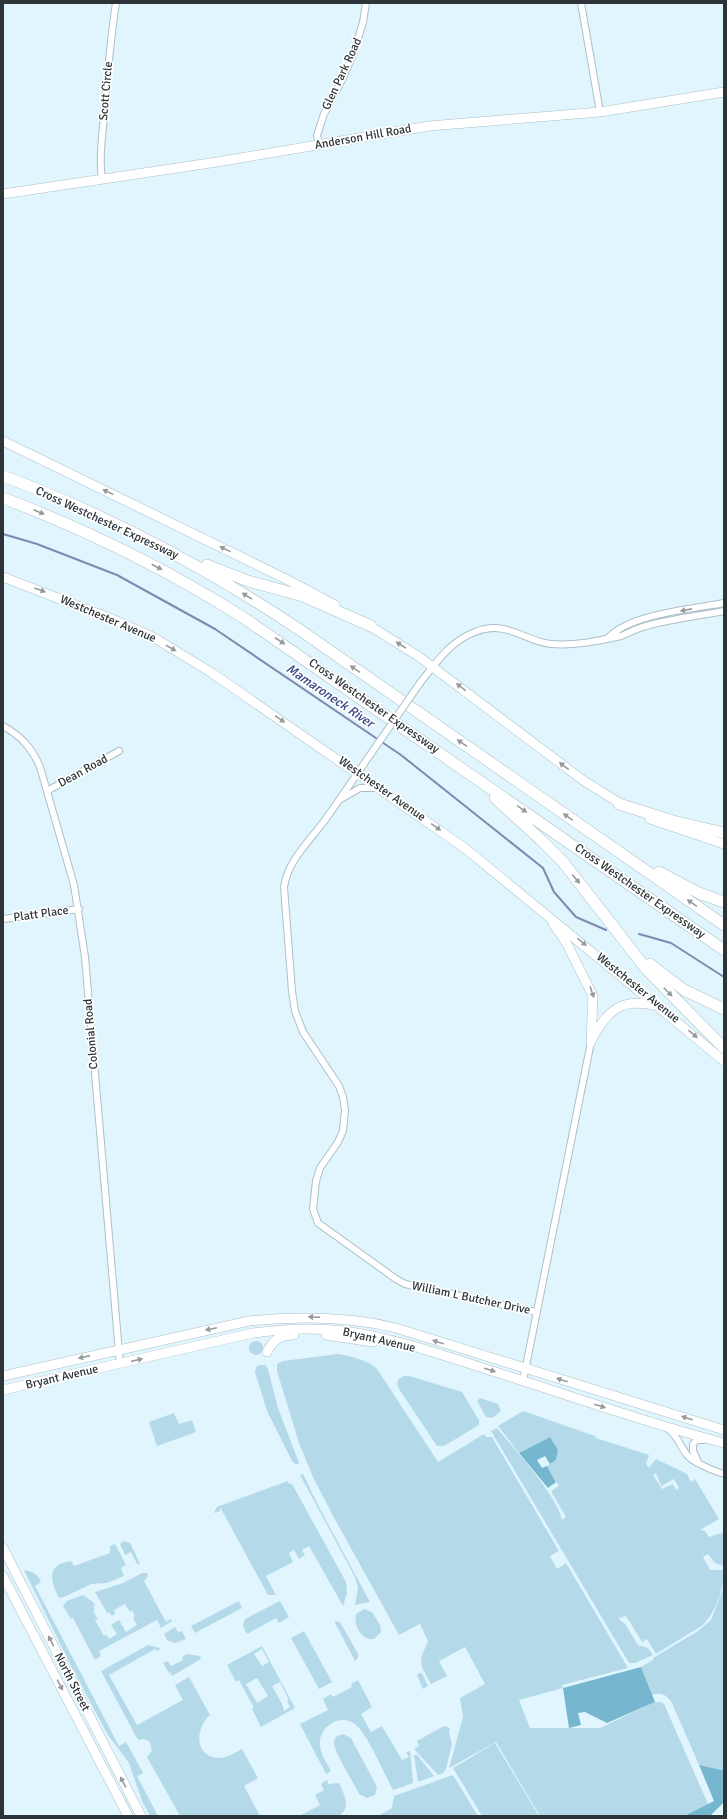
<svg xmlns="http://www.w3.org/2000/svg" width="727" height="1819" viewBox="0 0 727 1819" font-family="Signika,sans-serif">
<rect width="100%" height="100%" fill="#e0f5fd"/>
<path fill="#b4daea" fill-rule="evenodd" d="M249 1348a7 7 0 1 1 14 0a7 7 0 1 1-14 0Z
M338 1354C352 1357 366 1359 377 1369L438 1462 484 1434 486 1437H492L559 1551 550 1556 557 1569 566 1563 628 1668 562 1685 563 1688 519 1700 530 1728H600L655 1702H661L664 1704 708 1804 684 1816H540L496 1742 449 1768 463 1717 460 1698 485 1684 465 1647 439 1661 447 1676 431 1684C419 1662 418 1664 428 1641L420 1624 399 1635 332 1514 313 1477 299 1443 277 1371V1364L283 1361Z
M259 1365H265L268 1369 278 1408 299 1463 296 1465 292 1461 267 1411 255 1372 256 1367Z
M404 1376H409L462 1392 479 1420V1425L444 1446H437L399 1389C396 1382 397 1379 404 1376Z
M480 1398 498 1404 501 1411 492 1418 486 1417 477 1401Z
M523 1411 595 1436 596 1438 649 1455 646 1464 649 1468 656 1459 687 1474 691 1482 695 1479 719 1519 700 1530 705 1531 709 1537 724 1532V1566L715 1563 708 1554 703 1557 710 1570H724C724 1589 716 1611 703 1625L656 1654 647 1639 642 1642 626 1616 621 1618 619 1616 620 1620 625 1624 638 1645 648 1648 653 1655 635 1663H629L491 1431 497 1428C514 1449 557 1495 562 1520L566 1517 551 1491 559 1486 547 1466 556 1460 558 1450 550 1437 519 1453 498 1426ZM656 1473 661 1486 674 1479 679 1488 676 1490 673 1484 662 1489 653 1475Z
M174 1413 179 1424 192 1420 196 1432 157 1446 149 1422Z
M303 1474 319 1507 370 1602 355 1605 358 1588 355 1577 300 1475Z
M288 1481V1483L292 1484 346 1582 347 1593 343 1606 309 1546 302 1550 305 1555 299 1559 294 1550 289 1553 293 1562 266 1576 276 1595H268L220 1507V1511L214 1513 217 1507 222 1505Z
M124 1541 130 1543 140 1564H137L131 1552 125 1555 120 1544Z
M115 1544 126 1565 121 1568 124 1576 107 1583 91 1584 64 1597 59 1598C51 1581 45 1565 71 1561L74 1566 110 1553V1546Z
M24 1570C33 1572 37 1573 41 1582L35 1586 119 1746 126 1742 141 1769 143 1773 137 1776 158 1816H150L142 1801 129 1763 108 1735 73 1670Z
M142 1573H147L148 1576 144 1581 166 1622 171 1619 172 1621 161 1628 157 1620 99 1651 101 1656 95 1660 73 1618 71 1619 63 1606 67 1601 83 1595 93 1602 95 1605 93 1606 95 1610 93 1611 98 1619 95 1620 104 1636 106 1634 109 1639 117 1634 111 1625 119 1620 126 1632 137 1625 133 1618 135 1616 132 1610 130 1612 125 1604 114 1610 115 1614 112 1616 109 1612 107 1613 95 1592 123 1583Z
M724 1586V1769L723 1770 699 1765 671 1701C665 1694 661 1692 652 1695L641 1667 653 1660V1658L698 1631 711 1620Z
M239 1601 242 1608 195 1633 191 1626Z
M280 1601 289 1617 279 1623 276 1618 247 1634 243 1626 245 1619Z
M364 1609 372 1612 380 1625 381 1632 374 1639C362 1641 353 1625 356 1614Z
M334 1621 340 1622 358 1654V1658L355 1661Z
M175 1627 178 1632 182 1631 186 1639 175 1643 167 1640 164 1634Z
M304 1631 332 1682 319 1689 291 1638Z
M148 1645 160 1648 161 1649 157 1651 155 1649 109 1675 137 1725 183 1700 175 1685 189 1677 210 1715C195 1728 194 1756 218 1758 227 1758 235 1753 242 1749L258 1778 244 1786 260 1816H180L147 1757 152 1751 150 1742 145 1739 138 1740 101 1671Z
M262 1646 295 1708 261 1727 252 1709 254 1708 239 1680 236 1682 227 1665ZM262 1649 269 1662 262 1666 254 1654ZM257 1678 268 1696 257 1703 246 1684ZM280 1682 289 1700 287 1701 290 1707 284 1711 282 1704 272 1686Z
M187 1654 200 1656 201 1659 172 1676 170 1672 169 1673 163 1663 168 1661 171 1666 183 1660 182 1657Z
M420 1673H422L428 1686 423 1689 417 1675Z
M358 1680 372 1707 361 1714 371 1732 382 1726 402 1760 409 1757 406 1752 410 1751 413 1783 393 1790C385 1775 367 1734 356 1725 341 1712 318 1727 320 1745 320 1754 327 1763 331 1771L326 1774 300 1724 328 1710 323 1699 331 1694 333 1697 352 1687 351 1684Z
M444 1726 450 1728 449 1733 452 1744 446 1769 443 1773 438 1775 414 1749 419 1746 417 1741Z
M343 1734 351 1738 377 1787 375 1795 367 1798 359 1794C355 1785 334 1751 334 1744 334 1737 338 1735 343 1734Z
M495 1743 539 1816H482L453 1768Z
M414 1755H417L434 1776 418 1782Z
M453 1775 478 1816H378L392 1808 394 1796Z
M327 1780 328 1784 339 1783C344 1795 352 1806 339 1816H299L320 1805 315 1795 324 1790 321 1784Z"/>
<path fill="#76b6ce" d="M550 1437 558 1450 556 1460 550 1464 545 1456 537 1460 542 1468 547 1466 556 1482 548 1488 519 1453Z
M641 1667 655 1702 607 1723 585 1712 578 1713 581 1725 569 1728 563 1688Z
M699 1765 722 1770 724 1769V1802L710 1816H684L714 1801Z"/>
<g fill="none" stroke-linecap="round" stroke-linejoin="round">
<path stroke="#7d8aae" stroke-width="2" d="M3 534 37 544 117 575 215 629 401 755 543 868 554 892 576 917 606 930
M639 934 671 943 724 977"/>
<g stroke="#acc0c8" stroke-width="8">
<path id="minor" d="M581 3 600 112
M320 145 317 136 320 126 324 114 343 78 355 49 363 22 366 3
M102 179C99 159 102 137 104 117 107 79 110 41 116 3
M608 638C629 614 692 609 724 603
M420 683C436 663 450 641 475 632 507 619 525 642 551 644 574 646 598 641 621 636 629 633 637 628 646 626 671 619 698 616 724 611
M3 726C21 736 32 748 40 767L74 885 85 957 120 1364
M370 755C355 777 340 799 325 820 309 842 288 860 284 887L292 991 295 1011 303 1032 339 1086 343 1097 345 1110 343 1131 338 1142 320 1168 316 1181 313 1209 318 1223 396 1279 405 1284 536 1312
M47 791 119 751
M341 799 360 788H376
M3 919 79 909
M523 1381 591 1042
M668 1429C678 1436 680 1446 687 1455 694 1463 714 1471 724 1474
M698 1462 693 1451V1444L697 1440H704"/>
</g>
<g stroke="#acc0c8" stroke-width="10">
<path id="secondary" d="M3 194 217 162 429 126 600 112 724 92
M3 441 286 579 335 605
M3 577 117 621 153 637 212 673 466 849 724 1061
M365 623 418 656 584 781 626 807
M650 819 724 844
M553 923 567 944 593 996 591 1042
M591 1041C607 1010 621 997 658 1006
M326 1335 373 1342
M267 1352C273 1340 280 1335 294 1335
M3 1376 249 1321C299 1316 347 1316 396 1328L724 1430
M3 1390 253 1333C283 1329 313 1327 343 1331 392 1337 445 1356 492 1371 569 1395 646 1423 724 1443
M3 1548 141 1816
M3 1576 128 1816"/>
</g>
<g stroke="#acc0c8" stroke-width="12">
<path id="motorway" d="M3 476C108 515 207 568 300 630L724 925
M3 498C87 530 168 570 244 618L724 950
M207 565 248 581 303 596 371 626
M495 798 540 839 563 862 647 970 724 1048
M619 804 673 821 724 833
M659 872 699 893 724 902
M650 964 684 990 724 1009"/>
</g>
<use href="#minor" stroke="#fff" stroke-width="6"/>
<use href="#secondary" stroke="#fff" stroke-width="9"/>
<use href="#motorway" stroke="#fff" stroke-width="11"/>
<g stroke="#acc0c8" stroke-width="8" stroke-linecap="butt">
<path id="minor-bridge" d="M370 755 420 683"/>
</g>
<use href="#minor-bridge" stroke="#fff" stroke-width="6"/>
</g>
<defs><path id="oneway-solid" d="M-6-.8H1V-3.2L6.5 0L1 3.2V.8H-6Z"/></defs>
<g fill="#969a9b">
<use href="#oneway-solid" transform="translate(108 492) rotate(-154)"/>
<use href="#oneway-solid" transform="translate(39 512) rotate(23)"/>
<use href="#oneway-solid" transform="translate(225 549) rotate(-154)"/>
<use href="#oneway-solid" transform="translate(157 567) rotate(28)"/>
<use href="#oneway-solid" transform="translate(40 590) rotate(20)"/>
<use href="#oneway-solid" transform="translate(247 596) rotate(-148)"/>
<use href="#oneway-solid" transform="translate(686 610) rotate(169)"/>
<use href="#oneway-solid" transform="translate(280 641) rotate(33)"/>
<use href="#oneway-solid" transform="translate(401 645) rotate(-148)"/>
<use href="#oneway-solid" transform="translate(171 648) rotate(29)"/>
<use href="#oneway-solid" transform="translate(355 669) rotate(-145)"/>
<use href="#oneway-solid" transform="translate(461 687) rotate(-143)"/>
<use href="#oneway-solid" transform="translate(280 719) rotate(34)"/>
<use href="#oneway-solid" transform="translate(462 743) rotate(-145)"/>
<use href="#oneway-solid" transform="translate(564 766) rotate(-143)"/>
<use href="#oneway-solid" transform="translate(522 809) rotate(35)"/>
<use href="#oneway-solid" transform="translate(568 817) rotate(-145)"/>
<use href="#oneway-solid" transform="translate(436 827) rotate(35)"/>
<use href="#oneway-solid" transform="translate(576 879) rotate(50)"/>
<use href="#oneway-solid" transform="translate(692 903) rotate(-145)"/>
<use href="#oneway-solid" transform="translate(582 942) rotate(39)"/>
<use href="#oneway-solid" transform="translate(592 992) rotate(71)"/>
<use href="#oneway-solid" transform="translate(668 992) rotate(45)"/>
<use href="#oneway-solid" transform="translate(693 1034) rotate(40)"/>
<use href="#oneway-solid" transform="translate(314 1317) rotate(-178)"/>
<use href="#oneway-solid" transform="translate(211 1329) rotate(168)"/>
<use href="#oneway-solid" transform="translate(438 1342) rotate(-163)"/>
<use href="#oneway-solid" transform="translate(84 1357) rotate(167)"/>
<use href="#oneway-solid" transform="translate(137 1360) rotate(-13)"/>
<use href="#oneway-solid" transform="translate(490 1370) rotate(17)"/>
<use href="#oneway-solid" transform="translate(562 1380) rotate(-163)"/>
<use href="#oneway-solid" transform="translate(600 1406) rotate(17)"/>
<use href="#oneway-solid" transform="translate(687 1418) rotate(-163)"/>
<use href="#oneway-solid" transform="translate(51 1641) rotate(-117)"/>
<use href="#oneway-solid" transform="translate(60 1685) rotate(62)"/>
<use href="#oneway-solid" transform="translate(123 1782) rotate(-118)"/>
</g>
<g text-anchor="middle" dominant-baseline="central" stroke-width="3.5" stroke-linejoin="round" paint-order="stroke">
<g font-size="12" fill="#2c3437" stroke="#fff">
<text transform="translate(342 74) rotate(-65)">Glen Park Road</text>
<text transform="translate(106 91) rotate(-85)">Scott Circle</text>
<text transform="translate(363 137) rotate(-10)">Anderson Hill Road</text>
<text transform="translate(107 523) rotate(25)">Cross Westchester Expressway</text>
<text transform="translate(108 619) rotate(23)">Westchester Avenue</text>
<text transform="translate(374 706) rotate(35)">Cross Westchester Expressway</text>
<text transform="translate(83 771) rotate(-29)">Dean Road</text>
<text transform="translate(382 789) rotate(35)">Westchester Avenue</text>
<text transform="translate(640 891) rotate(35)">Cross Westchester Expressway</text>
<text transform="translate(41 914) rotate(-8)">Platt Place</text>
<text transform="translate(638 988) rotate(39)">Westchester Avenue</text>
<text transform="translate(91 1034) rotate(-95)">Colonial Road</text>
<text transform="translate(471 1298) rotate(12)">William L Butcher Drive</text>
<text transform="translate(379 1340) rotate(13)">Bryant Avenue</text>
<text transform="translate(62 1377) rotate(-13)">Bryant Avenue</text>
<text transform="translate(72 1682) rotate(63)">North Street</text>
</g>
<g font-size="13" font-style="italic" fill="#364381" stroke="#fff">
<text transform="translate(330 696) rotate(34)">Mamaroneck River</text>
</g>
</g>
<rect width="727" height="1819" fill="none" stroke="#2c3437" stroke-width="8"/>
</svg>
